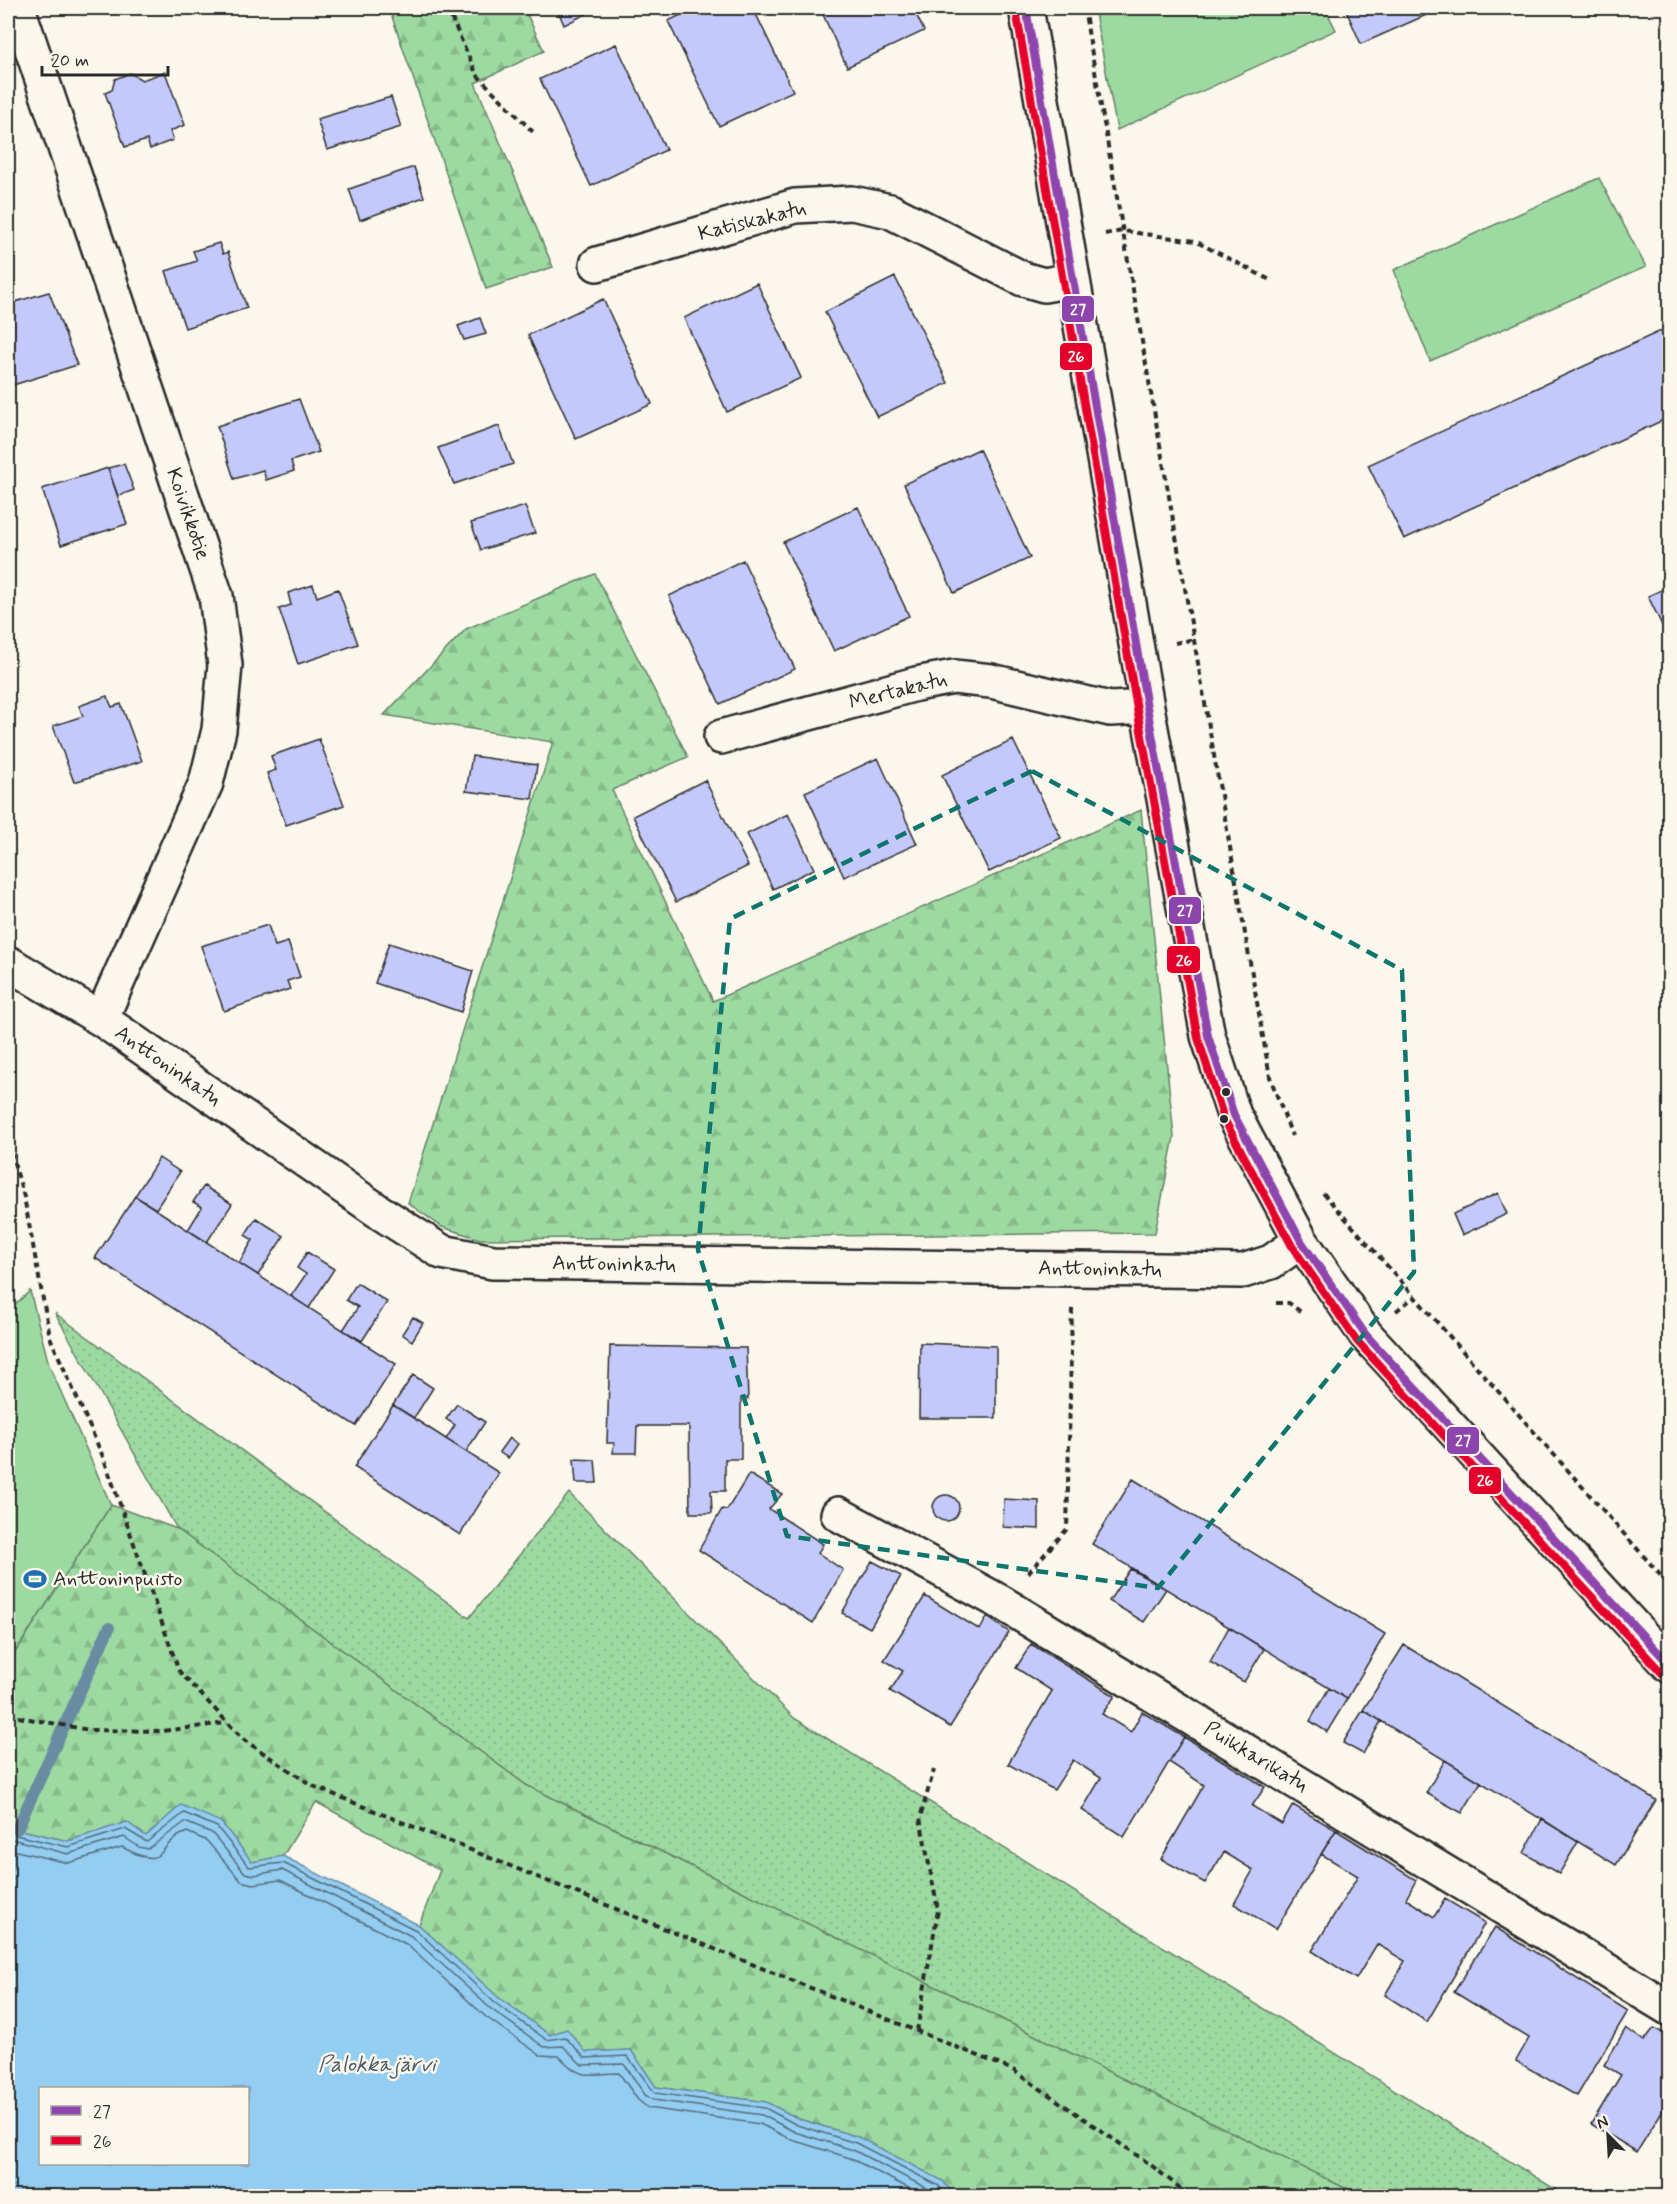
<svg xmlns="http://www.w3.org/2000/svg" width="1677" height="2204" viewBox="0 0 1677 2204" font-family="Mynerve,sans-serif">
<defs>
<pattern id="grass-dots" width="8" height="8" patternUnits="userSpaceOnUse" patternTransform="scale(1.5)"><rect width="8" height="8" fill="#9ddaa1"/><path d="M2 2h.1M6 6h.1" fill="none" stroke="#87bb8b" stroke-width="1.8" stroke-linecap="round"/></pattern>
<pattern id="forest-firs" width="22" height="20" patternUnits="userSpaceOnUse" patternTransform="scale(1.5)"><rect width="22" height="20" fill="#9ddaa1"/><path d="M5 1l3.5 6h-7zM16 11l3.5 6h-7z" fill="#87bb8b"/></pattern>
</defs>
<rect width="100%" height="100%" fill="#fbf7ec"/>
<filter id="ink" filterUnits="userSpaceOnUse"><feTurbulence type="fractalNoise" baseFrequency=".0167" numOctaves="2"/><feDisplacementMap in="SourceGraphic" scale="12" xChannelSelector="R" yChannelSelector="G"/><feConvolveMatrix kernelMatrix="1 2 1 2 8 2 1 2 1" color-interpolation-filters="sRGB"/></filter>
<g filter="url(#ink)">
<path fill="url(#grass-dots)" stroke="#648266" stroke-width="1.5" d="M55 1313 469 1618 569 1493 794 1718 1566 2196H1361L526 1785 177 1529Z"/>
<path fill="url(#forest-firs)" stroke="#648266" stroke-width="1.5" d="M389 8H524L544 51 475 83 553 267 486 289Z
M595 574 688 757 612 790 713 1001 1141 810 1174 1137 1155 1233 480 1239 442 1227 408 1203 553 742 384 715 466 629Z
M111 1505 177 1529 526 1785 1361 2196H955L943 2181 858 2137 799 2119 766 2102 656 2087 631 2050 585 2052 567 2030 550 2035 499 1998 419 1925 440 1870 316 1802 283 1856 252 1862 221 1822 146 1836 127 1822 68 1841 17 1829 8 1819V1707L12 1657Z"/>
<path fill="#9ddaa1" stroke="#648266" stroke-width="1.5" d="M1094 8H1325L1336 30 1117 130Z
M1599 178 1646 267 1430 361 1394 270Z
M30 1291 49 1365 111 1505 12 1657 8 1654V1311Z"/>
<path fill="#93cdf2" stroke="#698ca2" stroke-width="1.5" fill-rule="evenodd" d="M181 1805 221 1822 252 1862 283 1856 419 1925 499 1998 550 2035 567 2029 586 2052 631 2050 656 2087 766 2102 799 2119 858 2137 943 2181 955 2196H8V1819L17 1829 68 1841 127 1822 146 1836ZM40 2088H248V2164H40Z"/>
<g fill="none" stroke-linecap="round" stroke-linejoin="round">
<path stroke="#556c7b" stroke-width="1.5" d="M8 1828 16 1835 68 1847 125 1829 147 1842 184 1813 217 1827 249 1867 283 1863 416 1930 495 2003 547 2040 565 2037 585 2058 627 2056 655 2093 765 2108 797 2125 856 2143 939 2186 947 2196
M8 1838 68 1854 124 1837 139 1847 148 1849 185 1822 212 1833 245 1873 254 1875 282 1870 411 1936 491 2009 544 2047 563 2046 582 2065 624 2064 645 2095 653 2100 762 2115 795 2132 853 2150 934 2192 938 2196
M8 1849 68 1863 122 1847C170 1873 154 1844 187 1832L207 1841 241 1881 253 1884 280 1880 406 1944 486 2017 540 2055 559 2056C583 2082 588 2073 619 2073L638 2100 648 2108 760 2124 792 2140 850 2158 924 2196"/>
<path stroke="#698ca2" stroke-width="12" d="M17 1829 109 1628"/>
</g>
<path fill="#c4c9fc" stroke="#2b2b2b" stroke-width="1.5" d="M557 8H588L590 12 564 25Z
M696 8H753L793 91 719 126 668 21Z
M820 8H913L924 31 847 67Z
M1345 8H1442L1361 44Z
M616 44 666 150 591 186 540 79Z
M165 72 185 125 170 131 173 140 150 149 147 140 125 147 105 93 112 90 115 79 130 73 142 80Z
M391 97 401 127 327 150 317 119Z
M414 167 424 197 360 220 349 189Z
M8 168 13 183 8 185Z
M219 243 223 254 228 252 247 308 185 328 166 271 197 261 193 251Z
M895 277 948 383 877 417 825 312Z
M757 283 801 378 727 412 684 318Z
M49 292 77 365 13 385 8 371V327L13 325 8 304Z
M603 299 652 404 576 439 528 335Z
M480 318 486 334 464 340 458 326Z
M1663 330 1670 345V417L1404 539 1368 465Z
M299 399 319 452 291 461 294 471 266 480 263 470 234 479 217 426Z
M499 426 513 464 454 484 438 448Z
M979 449 1030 558 954 593 904 484Z
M124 464 134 490 118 496 108 468Z
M108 468 127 524 61 545 42 489Z
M525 506 535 533 481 550 471 523Z
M858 507 909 616 834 651 783 542Z
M743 560 795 669 720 704 669 596Z
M313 585 317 597 338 589 358 644 298 664 279 609 291 605 288 593Z
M1670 586V640H1669L1648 596Z
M107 696 112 707 121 704 142 761 74 782 53 726 83 716 79 706Z
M319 739 344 805 286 825 267 773 276 770 271 756Z
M1013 740 1061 838 989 872 942 775Z
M472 756 537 765 532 799 466 791Z
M878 758 917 844 844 877 805 792Z
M705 780 748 866 676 902 633 816Z
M788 814 814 869 773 889 747 834Z
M268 925 275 946 288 942 300 977 287 981 290 989 224 1011 201 946Z
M389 943 473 971 461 1012 375 983Z
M159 1158 180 1172 156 1209 135 1196Z
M204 1186 232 1204 207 1242 188 1230 202 1207 193 1202Z
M1498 1193 1507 1214 1462 1235 1453 1214Z
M135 1196 396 1364 356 1426 95 1258Z
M256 1218 284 1236 258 1275 239 1263 253 1240 245 1235Z
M307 1252 334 1269 309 1308 291 1296 306 1274 297 1268Z
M357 1283 387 1302 362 1341 343 1330 358 1307 346 1300Z
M413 1317 423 1323 412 1341 402 1334Z
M920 1343 996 1346V1418H919Z
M610 1346 746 1348 748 1399 741 1398V1459H725V1491H711L712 1513H690L689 1426H637L636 1453H613L614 1443H607Z
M413 1375 433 1388 414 1418 393 1405Z
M457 1404 485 1422 466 1452 446 1439 455 1425 446 1419Z
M393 1405 499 1473 460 1535 354 1467Z
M509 1438 518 1444 508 1458 499 1452Z
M574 1459 595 1460 597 1483H576Z
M749 1474 782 1494 769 1509 823 1544 818 1553 843 1570 813 1623 699 1550 722 1509 727 1510Z
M1133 1479 1385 1634 1347 1699 1092 1544Z
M933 1508a13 13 0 1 1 26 0a13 13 0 1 1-26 0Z
M1004 1499 1039 1501V1529L1003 1527Z
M872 1561 901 1576 870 1628 842 1613Z
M1130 1569 1166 1589 1144 1622 1109 1601Z
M925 1596 980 1630 987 1617 1009 1632 950 1727 890 1691 903 1671 884 1660Z
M1229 1627 1264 1649 1244 1682 1210 1662Z
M1031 1644 1115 1696 1102 1714 1131 1732 1142 1712 1184 1737 1124 1837 1082 1810 1101 1778 1073 1760 1054 1790 1008 1764 1052 1691 1016 1668Z
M1404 1645 1656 1800 1616 1865 1363 1710Z
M1329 1688 1347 1699 1327 1732 1310 1721Z
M1363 1710 1381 1721 1363 1754 1343 1743Z
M1184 1737 1265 1787 1252 1806 1282 1824 1293 1805 1336 1830 1276 1929 1234 1904 1253 1870 1224 1852 1205 1883 1161 1859 1204 1785 1169 1762Z
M1445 1760 1481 1782 1462 1813 1426 1793Z
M1542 1819 1578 1842 1559 1874 1524 1853Z
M1336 1830 1416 1880 1406 1899 1434 1917 1445 1899 1485 1923 1427 2022 1385 1995 1405 1961 1377 1944 1356 1979 1312 1951 1358 1876 1321 1854Z
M1495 1927 1628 2011 1577 2096 1516 2061 1529 2038 1454 1992Z
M1626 2028 1644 2041 1654 2028 1670 2037V2112L1664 2108 1637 2152 1591 2124 1621 2075 1604 2065Z"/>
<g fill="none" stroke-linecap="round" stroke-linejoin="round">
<g stroke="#2b2b2b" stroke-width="38">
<path id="minor" d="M18 8 216 596 225 665 219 730 206 783 101 1019
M1026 8 1147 707 1208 1036 1234 1115 1301 1241 1366 1335 1670 1666
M597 264 795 206 852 203 890 211 1023 279 1044 285 1072 280
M721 737 916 684 954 677 991 681 1110 709 1147 707
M8 963 101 1019 381 1213 442 1252 493 1262 1243 1271 1271 1262 1301 1241
M838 1514 1002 1603 1670 2009"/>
</g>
<path stroke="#2b2b2b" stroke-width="4" stroke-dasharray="6 4.5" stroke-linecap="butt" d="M447 8 477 75 535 134
M1084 8 1270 1077 1292 1136
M1105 234 1123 231 1195 241 1272 281
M1175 643 1195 639
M8 1035 12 1009
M8 1142 24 1197 50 1337 104 1459 179 1671 244 1740 313 1786 1013 2070 1151 2165 1190 2196
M1323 1193 1670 1586
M1276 1303H1289L1301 1312
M1396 1311 1413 1298
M1028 1573 1067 1529 1072 1308
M8 1715 89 1730 162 1731 227 1723
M917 2031 938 1910 920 1818 934 1770"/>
<use href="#minor" stroke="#fbf7ec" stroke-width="33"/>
<g stroke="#fbf7ec" stroke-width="12">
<path id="bus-1" d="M1026 8 1147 707 1208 1036 1234 1115 1301 1241 1366 1335 1670 1665"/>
</g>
<g stroke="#fbf7ec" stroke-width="12">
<path id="bus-2" d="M1016 10 1137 709 1198 1038 1224 1119 1292 1246 1357 1341 1662 1673"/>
</g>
<use href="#bus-1" stroke="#8e44ad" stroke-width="8"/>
<use href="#bus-2" stroke="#e4002b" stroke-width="8"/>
</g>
</g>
<path fill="none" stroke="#0f766e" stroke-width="4.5" stroke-dasharray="12 8" stroke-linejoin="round" d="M1032 771 1402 970 1414 1272 1158 1588 787 1536 698 1250 730 919Z"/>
<defs>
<g id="stadium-bare" transform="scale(1.8)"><path d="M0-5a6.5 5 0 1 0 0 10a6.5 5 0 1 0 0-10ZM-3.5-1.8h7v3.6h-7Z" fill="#1f6fb2" stroke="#fbf7ec" stroke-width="2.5" paint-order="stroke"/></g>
</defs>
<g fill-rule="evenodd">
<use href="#stadium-bare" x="35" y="1579"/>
</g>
<g fill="#2b2b2b" stroke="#fbf7ec" stroke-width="2">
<circle cx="1226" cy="1092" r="5"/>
<circle cx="1224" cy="1119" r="5"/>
</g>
<g text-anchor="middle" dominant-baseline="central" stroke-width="5" stroke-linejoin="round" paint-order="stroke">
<g font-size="21" fill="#2b2b2b" stroke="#fbf7ec">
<text transform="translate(752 221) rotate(-14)">Katiskakatu</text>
<text transform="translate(188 514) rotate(71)">Koivikkotie</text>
<text transform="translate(898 691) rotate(-14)">Mertakatu</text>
<text transform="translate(168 1066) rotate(35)">Anttoninkatu</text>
<text transform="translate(614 1264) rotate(1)">Anttoninkatu</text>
<text transform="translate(1100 1269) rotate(1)">Anttoninkatu</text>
<text transform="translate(1256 1757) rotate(31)">Puikkarikatu</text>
</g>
<g font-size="21" fill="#2b2b2b" stroke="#fbf7ec" text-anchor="start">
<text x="53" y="1579">Anttoninpuisto</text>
</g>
<g font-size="22" font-style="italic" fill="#4a5c67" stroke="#fbf7ec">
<text x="377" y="2065">Palokkajärvi</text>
</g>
</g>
<g stroke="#fbf7ec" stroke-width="2">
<rect x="1061" y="295" width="34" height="28" rx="6" fill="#8e44ad"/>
<rect x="1059" y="342" width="34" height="29" rx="6" fill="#e4002b"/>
<rect x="1168" y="896" width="34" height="29" rx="6" fill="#8e44ad"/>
<rect x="1166" y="945" width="35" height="29" rx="6" fill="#e4002b"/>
<rect x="1446" y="1426" width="34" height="29" rx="6" fill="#8e44ad"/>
<rect x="1468" y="1466" width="34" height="29" rx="6" fill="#e4002b"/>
</g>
<g font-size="16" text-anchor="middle" font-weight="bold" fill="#fff">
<text x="1078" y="315">27</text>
<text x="1076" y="362">26</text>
<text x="1185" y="916">27</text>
<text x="1184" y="966">26</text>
<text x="1463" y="1446">27</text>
<text x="1485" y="1486">26</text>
</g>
<rect width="1677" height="2204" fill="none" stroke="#fbf7ec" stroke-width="30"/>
<rect x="15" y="15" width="1647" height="2174" fill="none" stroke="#2b2b2b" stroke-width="2" filter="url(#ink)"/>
<rect x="39" y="2087" width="210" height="78" fill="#fbf7ec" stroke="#a8a59f" stroke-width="1.5"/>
<rect x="51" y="2106" width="30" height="9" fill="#8e44ad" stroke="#a8a59f" stroke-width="1.5"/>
<text x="93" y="2117" font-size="18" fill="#2b2b2b">27</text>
<rect x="51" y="2136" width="30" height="9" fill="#e4002b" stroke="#a8a59f" stroke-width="1.5"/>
<text x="93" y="2147" font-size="18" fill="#2b2b2b">26</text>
<g transform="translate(1608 2135) rotate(336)" stroke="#fbf7ec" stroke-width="4.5" paint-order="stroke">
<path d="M0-4.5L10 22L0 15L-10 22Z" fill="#2b2b2b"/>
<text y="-9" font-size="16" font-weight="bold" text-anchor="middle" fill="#2b2b2b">N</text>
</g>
<path d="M42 66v9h126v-9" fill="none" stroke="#2b2b2b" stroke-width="3"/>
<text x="51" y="66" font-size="18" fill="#2b2b2b" stroke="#fbf7ec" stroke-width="4.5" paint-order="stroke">20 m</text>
</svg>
